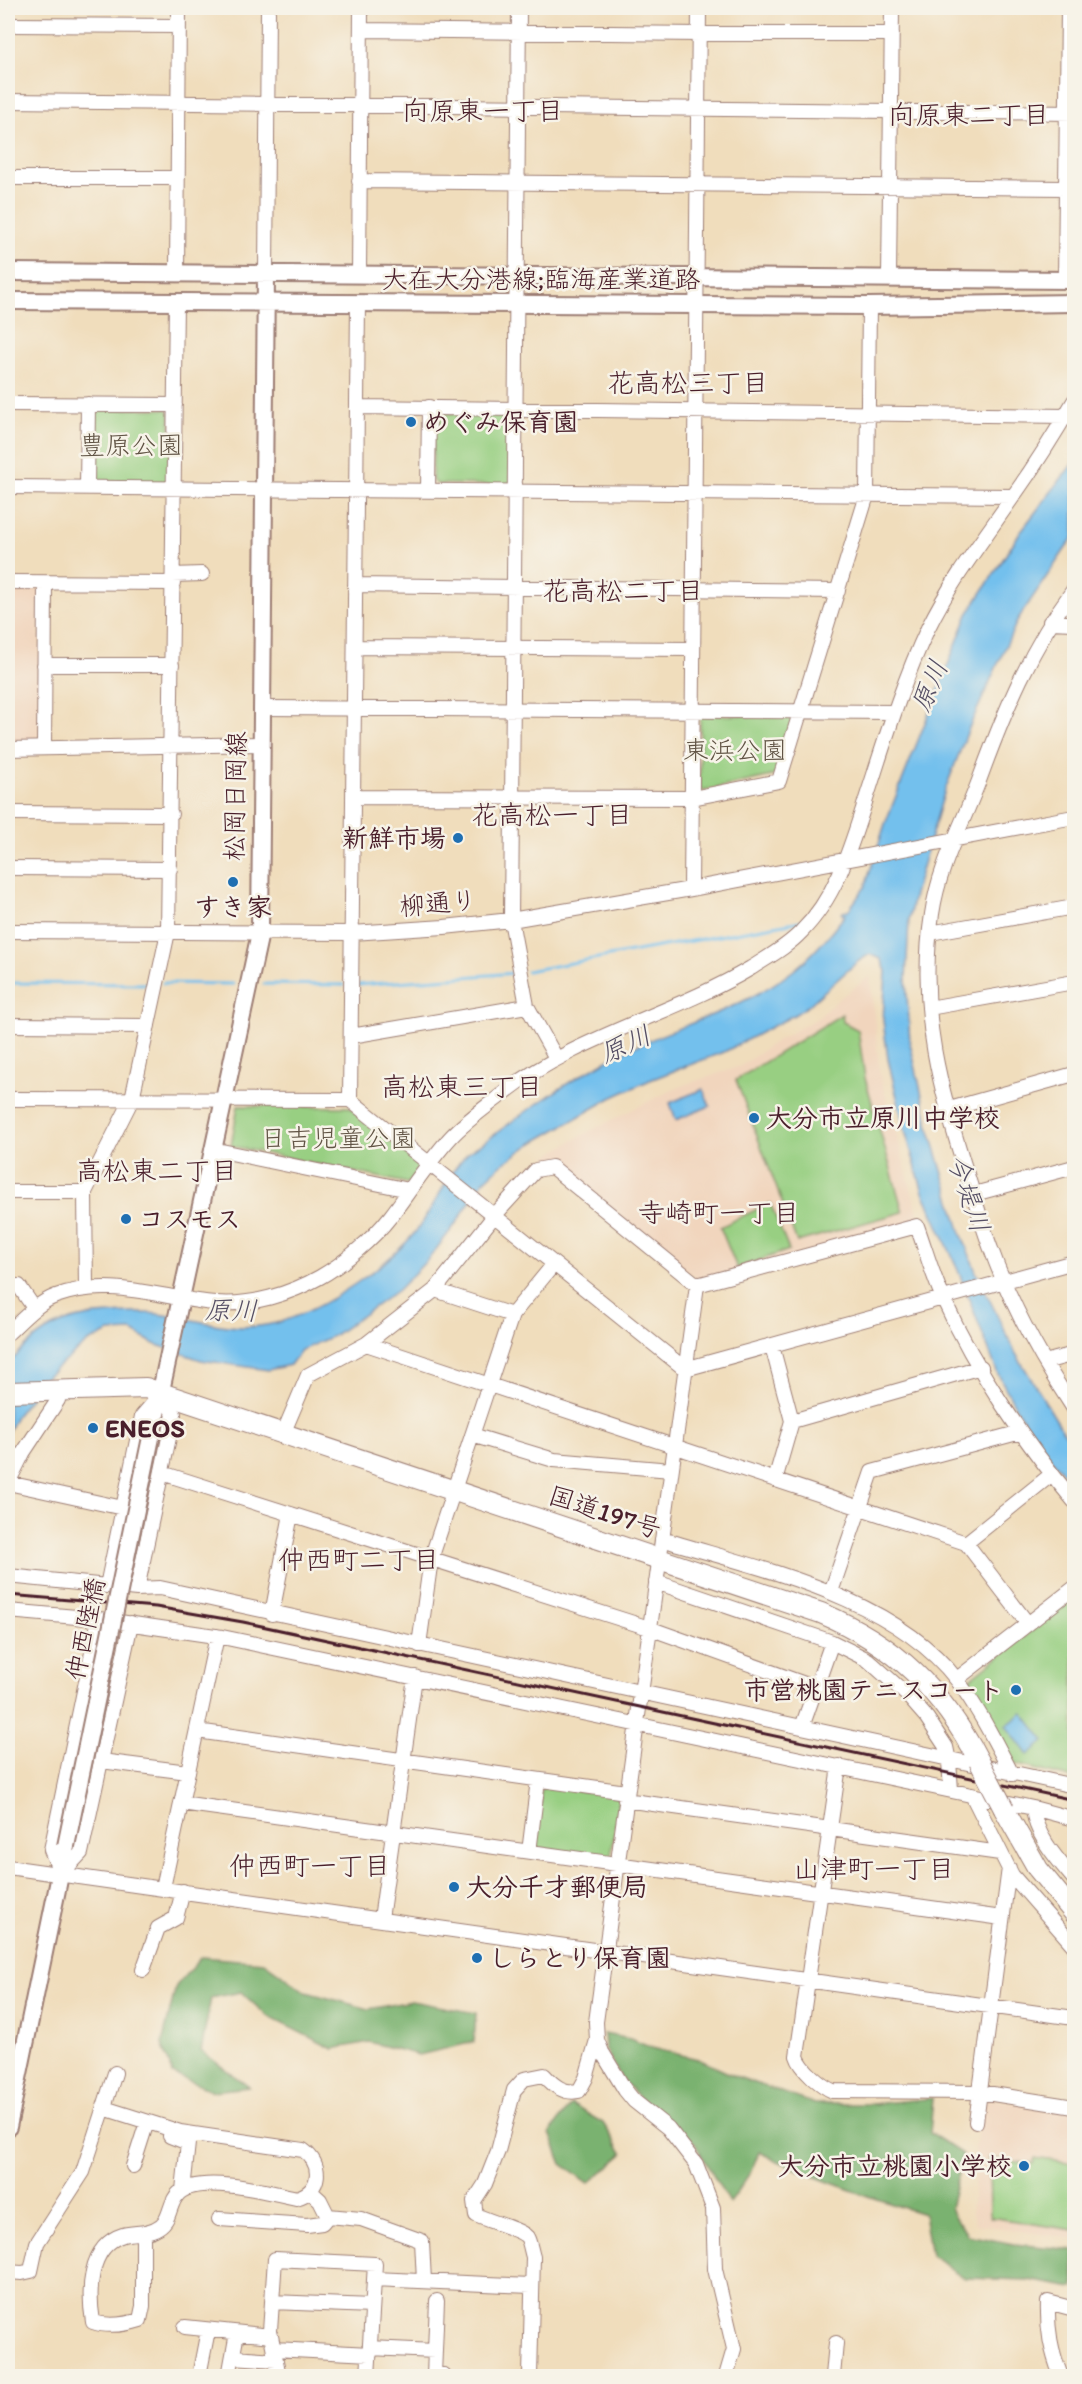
<svg xmlns="http://www.w3.org/2000/svg" width="1082" height="2384" viewBox="0 0 1082 2384" font-family="Itim,'Klee One',sans-serif">
<rect width="100%" height="100%" fill="#f7f3e8"/>
<filter id="ink" filterUnits="userSpaceOnUse"><feTurbulence type="fractalNoise" baseFrequency=".0167" numOctaves="2"/><feDisplacementMap in="SourceGraphic" scale="12" xChannelSelector="R" yChannelSelector="G"/><feConvolveMatrix kernelMatrix="1 2 1 2 8 2 1 2 1" color-interpolation-filters="sRGB"/></filter>
<filter id="wash" filterUnits="userSpaceOnUse"><feTurbulence type="fractalNoise" baseFrequency=".008" numOctaves="4" result="noise"/><feDisplacementMap in="SourceGraphic" scale="24" xChannelSelector="R" yChannelSelector="G"/><feGaussianBlur stdDeviation="1.35" result="paint"/><feColorMatrix in="noise" values="0 0 0 0 0 0 0 0 0 0 0 0 0 0 0 0 0 1.4 0 .05"/><feComposite in="paint" operator="in"/></filter>
<g filter="url(#wash)">
<rect width="100%" height="100%" fill="#f0ddbc"/>
<path fill="#f1d5bd" d="M8 587H38L40 592 39 739 34 741 8 742Z
M870 976 880 1075 920 1221 702 1280 696 1278 546 1157 582 1135 649 1101 684 1085 741 1066 773 1043 816 1019 840 998Z
M982 2098 1074 2111V2239L975 2224 971 2213 975 2177 974 2156Z"/>
<path fill="#98cf82" stroke="#717756" stroke-width="1.5" d="M96 409H167L170 413V479L167 482H95L91 478 92 413Z
M438 413 509 414 512 482 507 485 437 484 432 480 434 416Z
M703 715 790 716 794 719 776 775 704 791 700 789V719Z
M842 1014 843 1022 858 1030 865 1078 903 1212 797 1242 736 1080Z
M238 1106 349 1107 420 1166 409 1183H406L231 1146Z
M770 1203 789 1250 737 1268 720 1227Z
M1074 1597V1779L1015 1764 967 1682Z
M544 1785 617 1796 619 1799 611 1856 607 1858 536 1848 541 1789Z
M989 2158 1033 2164 1035 2158 1074 2164V2230L990 2217Z"/>
<path fill="#7ab270" stroke="#62684e" stroke-width="1.5" d="M201 1957 264 1962 306 1992 369 2009 411 2001 476 2013 474 2042 419 2055 369 2042 333 2049 267 2016 241 1992 211 1998 201 2051 249 2087 213 2091 173 2074 162 2044 176 1986Z
M604 2034 630 2039 652 2048 698 2059 735 2076 815 2104H872L933 2098 930 2133 963 2154 950 2208 967 2235 1014 2244 1074 2250V2288L1028 2280 965 2278 931 2255 924 2214C868 2197 811 2178 759 2152L749 2176 729 2203 694 2142 651 2109 622 2080 605 2048Z
M571 2104 603 2123 623 2154 589 2183 562 2164 550 2133Z"/>
<path fill="#73c0ed" stroke="#5e708c" stroke-width="1.5" d="M1074 462V536L1018 619 969 728 945 790 914 894 909 919 906 979 910 1043 930 1131 960 1230 976 1272 1016 1354 1063 1431 1074 1444V1485L1051 1459 1020 1415 998 1374 956 1265 923 1192 904 1127 888 1059 883 1020 886 971 881 959 870 954 857 962 808 1006 794 1015 726 1051 650 1080 611 1098 531 1144 501 1165 482 1183 455 1225 430 1257 398 1290 333 1336 301 1350 290 1365 268 1370 201 1360 154 1344 132 1331 110 1332 88 1342 48 1375 16 1416 8 1432V1365C38 1329 65 1316 112 1314 127 1313 142 1312 157 1314 202 1319 228 1334 276 1323 322 1311 392 1264 420 1226 435 1205 449 1172 467 1154 471 1150 478 1146 483 1143 522 1114 562 1085 604 1062 666 1027 738 1014 794 970 814 954 830 935 845 915L842 914 843 912 848 911 865 887 885 824 968 614 1021 531Z
M703 1089 710 1106 676 1120 670 1103Z
M1023 1713 1045 1741 1028 1755 1006 1726Z"/>
<g fill="none" stroke-linecap="round" stroke-linejoin="round">
<path stroke="#73c0ed" stroke-width="3" d="M527 971 801 921
M8 983 153 984
M163 983 233 984
M264 984 344 985
M357 985 515 973"/>
</g>
</g>
<g filter="url(#ink)">
<g fill="none" stroke-linecap="round" stroke-linejoin="round">
<g stroke="#9d7e74" stroke-width="16">
<path id="minor" d="M519 8 511 920 527 1006 556 1058
M8 25 179 26
M361 30 699 34H892
M8 101 1074 113
M8 178H178
M359 181 1066 188
M177 273 179 8
M266 274 268 8
M359 275 361 8
M889 278 892 8
M1065 280 1068 8
M8 404 175 405
M357 407 1065 416
M8 487 1013 496
M87 488 88 404
M428 491 429 407
M173 575 202 574
M8 582 173 583
M355 585 838 591
M1074 589C1031 647 1005 710 980 778 963 824 939 865 932 914 917 1010 941 1094 970 1184 977 1206 983 1228 991 1249 1011 1305 1041 1359 1074 1409
M1050 622 1074 623
M355 647 693 649
M44 665H172
M262 708 894 712
M44 748 45 583
M8 749 261 744
M353 797 692 798 779 781 867 495 869 306
M8 813 171 814
M8 868 170 869
M691 889 699 8
M8 931 352 933 444 927 511 920 691 889 1074 817
M930 933 1074 907
M929 1008 1074 982
M8 1025 148 1026
M351 1036 527 1006
M8 1099 350 1100 685 1369
M350 1100 358 303
M946 1110 1074 1074
M212 1149 409 1190
M8 1192H85
M974 1194 1074 1167
M697 1285 596 2022 597 2040 602 2052 625 2090 634 2101 668 2128 696 2164 713 2208 715 2269 734 2349 726 2376
M697 1285 917 1226C926 1251 933 1277 944 1300 976 1370 1025 1443 1074 1501
M8 1286H19L34 1308
M86 1289 85 1192 132 1099 168 932 176 302
M435 1290 512 1315
M8 1333C22 1320 37 1303 56 1296 109 1276 163 1299 216 1303 251 1306 290 1294 320 1277 343 1264 373 1239 390 1217 410 1191 428 1162 451 1137 466 1121 486 1107 504 1093 575 1037 672 1015 751 968 768 957 787 947 801 932 840 893 853 838 870 787 887 734 904 679 928 628 951 581 982 541 1012 498 1034 467 1055 434 1074 401
M366 1344 966 1543 1028 1624
M772 1346 792 1421 775 1480
M1045 1362 1074 1354
M685 1369 1074 1262
M792 1421 981 1367
M283 1434 308 1375 366 1344 435 1290 494 1216 536 1170 552 1167 697 1285
M472 1435 554 1460 671 1470
M162 1473 649 1628 816 1688
M8 1483 123 1508
M8 1483 23 1453 58 1400
M662 1539C759 1569 892 1595 957 1680 979 1709 995 1742 1012 1774
M966 1543 1052 1474
M8 1576 137 1589 160 1588 1074 1786
M656 1582 832 1642 868 1660 906 1694 927 1718 946 1747 949 1761 951 1790
M107 1586 142 1416 161 1394 174 1414 137 1589
M831 1592 872 1472 1021 1432
M8 1611 99 1619 222 1637 1033 1808 1074 1819
M272 1614 291 1514
M419 1645 431 1559 512 1315 554 1264
M957 1679 1074 1588
M802 1727 832 1642
M197 1731 626 1792
M101 1761 188 1772
M839 1766 797 2056C801 2069 821 2086 833 2091L980 2092 1074 2107
M972 1795 1012 1875 1074 1946
M625 1800 1000 1853
M181 1803 1002 1918
M1033 1808C1035 1835 1057 1859 1074 1879
M529 1852 538 1780
M8 1867 1074 2018
M61 1874 81 1853 131 1623
M61 1874 51 1850 99 1619
M163 1888 217 1636
M381 1919 415 1677
M143 1970 158 1928 176 1918 183 1891
M104 2108 180 2132 303 2150C323 2164 322 2191 296 2198 269 2192 201 2174 179 2193 167 2204 173 2221 155 2229 145 2234 134 2232 123 2235 88 2246 88 2292 93 2322 108 2327 124 2325 140 2320L143 2306V2233
M976 2122 1009 1868
M170 2136 188 2143 183 2190
M133 2166 147 2122
M328 2216 361 2219 422 2241 424 2281
M219 2219 307 2225 322 2223 328 2216 320 2200 310 2191
M8 2272 22 2273 31 2271 37 2243 83 2172 115 2073
M374 2279 531 2286
M437 2301 434 2375H444
M272 2302 372 2306
M185 2327 271 2336
M370 2348 435 2351
M274 2349 370 2354
M233 2357 276 2360
M199 2376 208 2330
M229 2376 237 2333
M279 2376 270 2331 275 2259 375 2264 368 2376
M530 2376 533 2257C531 2251 530 2242 527 2237 520 2229 487 2221 476 2215L474 2201 485 2184 498 2151 514 2090 524 2079 544 2075C554 2086 564 2094 579 2091L586 2078 597 2040
M833 2376 836 2343
M1061 2376C1051 2351 1047 2330 1048 2302L1074 2309"/>
</g>
<g stroke="#9d7e74" stroke-width="20">
<path id="major" d="M8 272 1074 280
M8 301 869 306 1074 303
M154 1423 260 933 266 274
M8 2127 66 1846"/>
</g>
<g stroke="#9d7e74" stroke-width="22">
<path id="highway" d="M8 1392 146 1388 821 1613C895 1644 942 1690 979 1761
M1004 1809 1038 1869 1074 1913"/>
</g>
<use href="#minor" stroke="#fff" stroke-width="14"/>
<use href="#major" stroke="#fff" stroke-width="16"/>
<use href="#highway" stroke="#fff" stroke-width="20"/>
<path stroke="#4a1f2b" stroke-width="3" d="M8 1595 156 1607 243 1622 1074 1800"/>
<g stroke="#9d7e74" stroke-width="20" stroke-linecap="butt">
<path id="major-bridge" d="M66 1846 154 1423"/>
</g>
<g stroke="#9d7e74" stroke-width="22" stroke-linecap="butt">
<path id="highway-bridge" d="M979 1761 1004 1809"/>
</g>
<use href="#major-bridge" stroke="#fff" stroke-width="16"/>
<use href="#highway-bridge" stroke="#fff" stroke-width="20"/>
</g>
</g>
<g fill="#1f6fb2" stroke="#f7f3e8" stroke-width="2">
<circle cx="411" cy="422" r="6"/>
<circle cx="458" cy="838" r="6"/>
<circle cx="233" cy="882" r="6"/>
<circle cx="754" cy="1118" r="6"/>
<circle cx="126" cy="1219" r="6"/>
<circle cx="93" cy="1428" r="6"/>
<circle cx="1016" cy="1690" r="6"/>
<circle cx="454" cy="1887" r="6"/>
<circle cx="477" cy="1958" r="6"/>
<circle cx="1024" cy="2166" r="6"/>
</g>
<g text-anchor="middle" dominant-baseline="central" stroke-width="5" stroke-linejoin="round" paint-order="stroke">
<g font-size="26" fill="#4a1f2b" stroke="#f7f3e8">
<text x="541" y="279">大在大分港線;臨海産業道路</text>
<text transform="translate(235 796) rotate(-89)">松岡日岡線</text>
<text transform="translate(438 903) rotate(-5)">柳通り</text>
<text transform="translate(605 1512) rotate(18)">国道197号</text>
<text transform="translate(85 1629) rotate(-78)">仲西陸橋</text>
</g>
<g font-size="26" font-weight="bold" fill="#4a1f2b" stroke="#f7f3e8" text-anchor="start">
<text x="423" y="422">めぐみ保育園</text>
<text x="446" y="838" text-anchor="end">新鮮市場</text>
<text x="233" y="907" text-anchor="middle">すき家</text>
<text x="766" y="1118">大分市立原川中学校</text>
<text x="138" y="1219">コスモス</text>
<text x="105" y="1428">ENEOS</text>
<text x="1004" y="1690" text-anchor="end">市営桃園テニスコート</text>
<text x="466" y="1887">大分千才郵便局</text>
<text x="489" y="1958">しらとり保育園</text>
<text x="1012" y="2166" text-anchor="end">大分市立桃園小学校</text>
</g>
<g font-size="26" fill="#615445" stroke="#f7f3e8">
<text x="131" y="445">豊原公園</text>
<text x="735" y="750">東浜公園</text>
<text x="338" y="1138">日吉児童公園</text>
</g>
<g font-size="27" fill="#4a1f2b" stroke="#f7f3e8">
<text x="483" y="110">向原東一丁目</text>
<text x="969" y="114">向原東二丁目</text>
<text x="688" y="382">花高松三丁目</text>
<text x="623" y="590">花高松二丁目</text>
<text x="552" y="814">花高松一丁目</text>
<text x="462" y="1086">高松東三丁目</text>
<text x="157" y="1170">高松東二丁目</text>
<text x="719" y="1212">寺崎町一丁目</text>
<text x="359" y="1559">仲西町二丁目</text>
<text x="310" y="1865">仲西町一丁目</text>
<text x="874" y="1868">山津町一丁目</text>
</g>
<g font-size="27" font-style="italic" fill="#564f65" stroke="#f7f3e8">
<text transform="translate(929 686) rotate(-67)">原川</text>
<text transform="translate(625 1044) rotate(-24)">原川</text>
<text transform="translate(969 1193) rotate(72)">今堤川</text>
<text transform="translate(231 1310) rotate(1)">原川</text>
</g>
</g>
<rect width="1082" height="2384" fill="none" stroke="#f7f3e8" stroke-width="30"/>
</svg>
